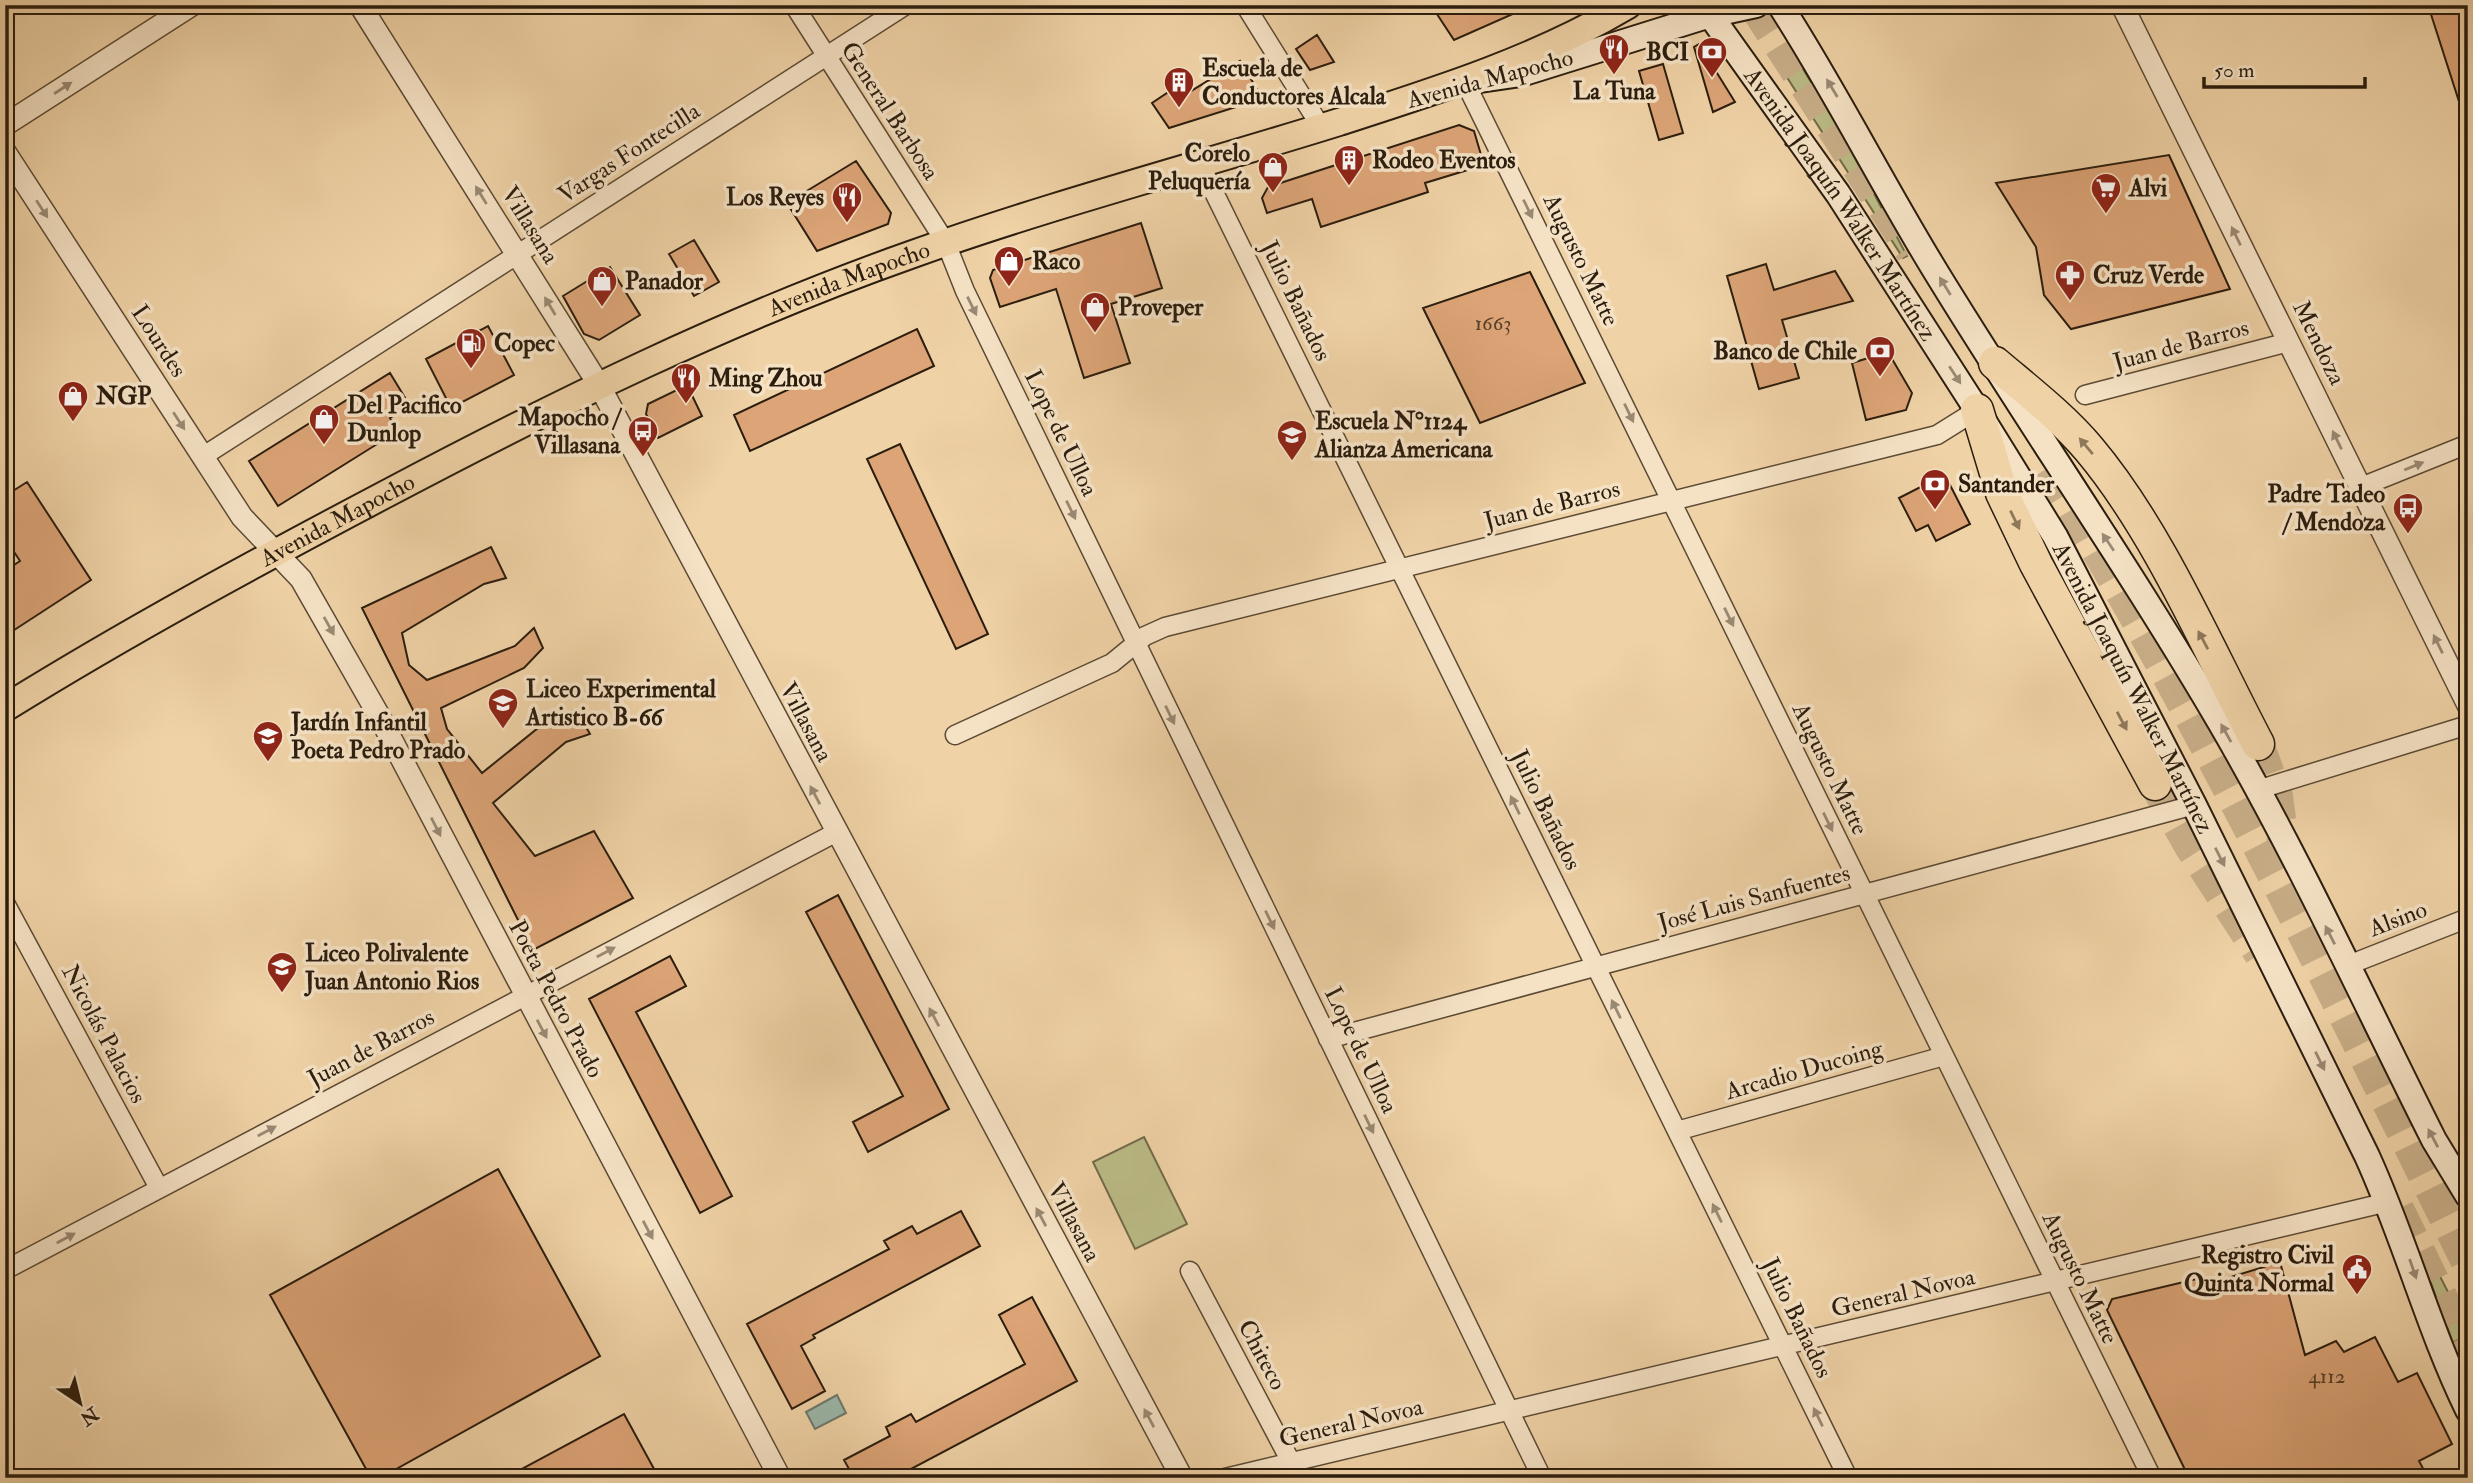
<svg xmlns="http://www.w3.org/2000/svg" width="2473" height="1483" viewBox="0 0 2473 1483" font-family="'IM FELL Double Pica',serif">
<rect width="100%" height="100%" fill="#efd2a6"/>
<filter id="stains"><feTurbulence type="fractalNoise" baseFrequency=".00286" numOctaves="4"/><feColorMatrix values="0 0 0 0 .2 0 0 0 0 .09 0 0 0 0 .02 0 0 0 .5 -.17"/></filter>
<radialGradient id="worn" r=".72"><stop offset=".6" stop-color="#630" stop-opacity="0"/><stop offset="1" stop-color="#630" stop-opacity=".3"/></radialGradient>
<path fill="#bbbb86" stroke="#736c4a" stroke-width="2" d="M1797 59 1842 133 1907 256 1903 258 1781 68Z
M1144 1137 1187 1224 1135 1249 1093 1162Z
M2428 1253 2468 1331V1335L2453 1343 2421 1256Z"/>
<path fill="#9ab7aa" stroke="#6e796c" stroke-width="2" d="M837 1395 846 1413 815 1429 806 1412Z"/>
<path fill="#dca477" stroke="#2b1d0e" stroke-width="2" d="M1431 5H1533L1454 40Z
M2428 5H2468V116L2464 117Z
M1317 35 1334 62 1310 70 1296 49Z
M1699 44 1735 102 1713 112 1694 47Z
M1240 61 1257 89 1249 103 1169 128 1152 103 1185 81 1191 91Z
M1663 64 1683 133 1659 140 1639 71Z
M1459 125 1474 131 1484 165 1425 183 1428 192 1321 227 1312 199 1267 213 1262 198 1268 187Z
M2169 155 2230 289 2071 329 2044 295 2036 247 1996 183Z
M856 161 891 213 888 224 817 251 787 203Z
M1141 223 1162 288 1111 304 1130 363 1084 378 1056 289 1000 307 990 278 993 270Z
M694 240 719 282 694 296 669 254Z
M1766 264 1774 290 1835 271 1853 301 1782 320 1799 378 1759 389 1727 276Z
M610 267 640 315 599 340 584 334 563 296Z
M1530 272 1585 383 1480 423 1423 308Z
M488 326 514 375 451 408 426 359Z
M917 329 934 366 750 451 734 415Z
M1888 352 1912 393 1906 410 1866 420 1852 363Z
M390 373 410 406 390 418 398 431 278 506 249 461Z
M687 385 702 416 658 438 646 414 648 404Z
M900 444 988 634 956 649 867 459Z
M1938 478 1948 481 1970 524 1936 541 1928 525 1916 531 1899 498Z
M27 482 91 580 5 636V571L20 561 5 538V496Z
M491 547 506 578 484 584 402 633 409 665 427 680 515 646 534 628 543 648 524 668 441 708 447 729 482 773 553 716 576 710 590 734 566 742 493 803 535 856 594 831 633 898 533 950 362 608Z
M838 895 949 1109 868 1152 853 1122 903 1096 806 912Z
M670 956 686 986 636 1012 732 1196 700 1213 589 999Z
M498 1169 600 1356 380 1478H371L270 1295Z
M961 1211 980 1246 813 1335 815 1338 801 1346 825 1391 792 1409 747 1324 889 1249 884 1241 912 1226 917 1234Z
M2280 1262 2305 1355 2336 1341 2344 1352 2375 1337 2398 1382 2417 1373 2452 1444 2419 1461 2428 1478H2189L2107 1310 2112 1299 2205 1277 2208 1284Z
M1032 1297 1077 1381 894 1478H854L844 1460 890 1436 886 1427 911 1414 916 1422 1025 1364 999 1315Z
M624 1414 659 1478H505Z"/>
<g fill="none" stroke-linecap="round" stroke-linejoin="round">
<path stroke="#c8ae88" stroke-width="32" stroke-dasharray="32 16" stroke-linecap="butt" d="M1754 5 1912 252
M2048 468C2204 724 2334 995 2468 1264
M2258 744 2277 796 2283 842
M2155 784 2190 846 2260 954
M2398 1209 2468 1351"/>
<g stroke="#5c4a34" stroke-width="21">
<path id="minor" d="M794 5 946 243 965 291 1542 1478
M1245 5 1321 127
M1465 82 2152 1478
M1200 164 1848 1478
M2085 395 2289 342
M202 457 906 5
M2361 487 2468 444
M955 735 1112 663 1145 636 1165 627 1937 435 1977 410
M2257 790 2468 725
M5 903 159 1188
M2346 966 2468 918
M1328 1039 2194 805
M1677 1131 1944 1056
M5 1270 835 833
M1190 1271 1291 1462
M1225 1478 2388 1202"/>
</g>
<g stroke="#5c4a34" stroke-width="24">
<path id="tertiary" d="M360 5 599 385 1182 1478
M2122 5 2468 705
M5 125 192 5
M5 152 242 517 301 579 378 714 780 1478"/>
</g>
<g stroke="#2b1d0e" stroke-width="28">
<g id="secondary">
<path id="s1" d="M1703 5 1838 194 1977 410 2055 536 2194 805 2367 1156C2405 1239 2428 1328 2468 1410"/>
<path d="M1780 5C1836 92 1882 184 1936 272 2029 424 2131 570 2221 724 2299 858 2364 1001 2434 1140L2468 1196"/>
<path d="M1480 80 1521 74 1710 15 1756 5"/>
</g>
</g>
<g stroke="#2b1d0e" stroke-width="30">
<g id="primary">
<path id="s2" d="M5 708C129 631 257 562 386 494 556 404 731 318 913 254 1053 204 1198 166 1339 122 1439 90 1537 59 1628 5"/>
</g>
</g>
<g stroke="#2b1d0e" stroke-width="35">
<path id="motorway" d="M1995 363C2028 391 2062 417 2089 449 2158 531 2208 649 2258 744
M1977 410 2002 493 2036 564 2155 784"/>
</g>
<use href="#minor" stroke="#f5e2c5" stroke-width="18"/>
<use href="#tertiary" stroke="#f5e2c5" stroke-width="21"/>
<use href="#secondary" stroke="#f5e2c5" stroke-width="24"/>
<use href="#primary" stroke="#efd2a6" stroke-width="26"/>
<use href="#motorway" stroke="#efd2a6" stroke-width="32"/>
</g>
<defs><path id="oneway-solid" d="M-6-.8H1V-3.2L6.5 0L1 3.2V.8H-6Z" transform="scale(1.75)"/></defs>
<g fill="#9a8973">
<use href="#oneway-solid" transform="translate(63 88) rotate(-33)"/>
<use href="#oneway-solid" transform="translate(1832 88) rotate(-121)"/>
<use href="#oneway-solid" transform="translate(481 195) rotate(-122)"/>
<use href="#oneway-solid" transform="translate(42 209) rotate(57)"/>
<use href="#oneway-solid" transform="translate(1528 209) rotate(64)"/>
<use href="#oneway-solid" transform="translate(2236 236) rotate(-116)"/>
<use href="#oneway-solid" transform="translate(1945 286) rotate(-122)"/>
<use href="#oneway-solid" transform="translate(550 306) rotate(-121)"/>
<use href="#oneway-solid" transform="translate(972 306) rotate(64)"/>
<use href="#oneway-solid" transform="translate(1955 375) rotate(57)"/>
<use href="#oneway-solid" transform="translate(1629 413) rotate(64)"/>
<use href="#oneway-solid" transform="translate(179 421) rotate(57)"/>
<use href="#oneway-solid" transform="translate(2337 440) rotate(-116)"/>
<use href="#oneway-solid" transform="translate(2414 466) rotate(-22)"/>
<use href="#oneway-solid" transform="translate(1071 510) rotate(64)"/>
<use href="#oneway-solid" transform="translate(2108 542) rotate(-124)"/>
<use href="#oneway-solid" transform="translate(1729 617) rotate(64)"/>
<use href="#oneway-solid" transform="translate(329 626) rotate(61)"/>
<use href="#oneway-solid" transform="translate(2438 644) rotate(-116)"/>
<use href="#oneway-solid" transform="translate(1170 715) rotate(64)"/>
<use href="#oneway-solid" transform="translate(2226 733) rotate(-119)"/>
<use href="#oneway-solid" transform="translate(815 795) rotate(-118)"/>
<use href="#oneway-solid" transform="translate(1515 805) rotate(-116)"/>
<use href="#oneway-solid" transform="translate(1828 822) rotate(64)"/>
<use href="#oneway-solid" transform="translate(436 827) rotate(63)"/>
<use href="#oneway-solid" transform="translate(2220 857) rotate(63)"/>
<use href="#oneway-solid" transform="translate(1270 920) rotate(64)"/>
<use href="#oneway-solid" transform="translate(2330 935) rotate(-117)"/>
<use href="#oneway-solid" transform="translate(606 952) rotate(-28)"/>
<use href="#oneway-solid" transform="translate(1616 1009) rotate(-116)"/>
<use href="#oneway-solid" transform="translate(934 1017) rotate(-118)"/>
<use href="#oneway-solid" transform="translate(542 1029) rotate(62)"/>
<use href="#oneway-solid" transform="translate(2320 1061) rotate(64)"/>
<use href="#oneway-solid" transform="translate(1369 1124) rotate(64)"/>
<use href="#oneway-solid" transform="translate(267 1131) rotate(-28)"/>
<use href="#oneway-solid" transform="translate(2433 1138) rotate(-118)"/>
<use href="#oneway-solid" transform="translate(1717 1213) rotate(-116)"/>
<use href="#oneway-solid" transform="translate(1041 1217) rotate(-118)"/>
<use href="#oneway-solid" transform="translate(648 1230) rotate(62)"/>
<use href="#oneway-solid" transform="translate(66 1238) rotate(-28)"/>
<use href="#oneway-solid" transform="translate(2413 1269) rotate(71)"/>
<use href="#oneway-solid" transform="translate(1818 1417) rotate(-116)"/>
<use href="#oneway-solid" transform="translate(1149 1418) rotate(-118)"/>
</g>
<g fill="#8d785a">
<use href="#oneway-solid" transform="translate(2086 446) rotate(-130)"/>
<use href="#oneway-solid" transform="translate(2015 520) rotate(64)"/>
<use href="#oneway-solid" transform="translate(2203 640) rotate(-118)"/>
<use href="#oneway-solid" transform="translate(2122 721) rotate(62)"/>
</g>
<defs>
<g id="restaurant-pin" transform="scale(1.575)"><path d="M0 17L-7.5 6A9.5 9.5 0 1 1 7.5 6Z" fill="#8f2418" stroke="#f5e2c5"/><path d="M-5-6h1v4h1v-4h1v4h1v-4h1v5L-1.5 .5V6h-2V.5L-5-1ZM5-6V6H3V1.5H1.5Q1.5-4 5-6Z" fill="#fff"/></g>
<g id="bank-pin" transform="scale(1.575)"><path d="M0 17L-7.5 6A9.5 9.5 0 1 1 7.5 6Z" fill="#8f2418" stroke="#f5e2c5"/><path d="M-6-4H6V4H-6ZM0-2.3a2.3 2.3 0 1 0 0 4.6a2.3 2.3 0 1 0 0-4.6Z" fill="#fff"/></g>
<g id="building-pin" transform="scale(1.575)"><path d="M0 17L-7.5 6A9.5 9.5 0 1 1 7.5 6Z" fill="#8f2418" stroke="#f5e2c5"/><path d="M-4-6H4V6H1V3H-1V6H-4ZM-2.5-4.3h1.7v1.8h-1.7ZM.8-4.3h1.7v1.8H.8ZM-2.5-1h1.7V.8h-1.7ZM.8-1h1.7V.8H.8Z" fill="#fff"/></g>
<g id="shop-pin" transform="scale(1.575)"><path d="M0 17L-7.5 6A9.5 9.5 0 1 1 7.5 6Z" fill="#8f2418" stroke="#f5e2c5"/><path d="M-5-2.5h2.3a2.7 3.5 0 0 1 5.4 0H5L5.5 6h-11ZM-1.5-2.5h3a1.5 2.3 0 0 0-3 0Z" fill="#fff"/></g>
<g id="supermarket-pin" transform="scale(1.575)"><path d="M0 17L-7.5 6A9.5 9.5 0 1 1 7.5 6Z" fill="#8f2418" stroke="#f5e2c5"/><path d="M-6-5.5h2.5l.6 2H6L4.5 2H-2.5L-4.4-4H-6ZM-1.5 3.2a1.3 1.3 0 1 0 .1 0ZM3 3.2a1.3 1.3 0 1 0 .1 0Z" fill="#fff"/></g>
<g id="pharmacy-pin" transform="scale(1.575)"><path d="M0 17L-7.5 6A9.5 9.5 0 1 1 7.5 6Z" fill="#8f2418" stroke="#f5e2c5"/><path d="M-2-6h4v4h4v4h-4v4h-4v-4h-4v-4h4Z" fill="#fff"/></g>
<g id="fuel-pin" transform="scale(1.575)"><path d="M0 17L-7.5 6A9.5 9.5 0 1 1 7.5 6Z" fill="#8f2418" stroke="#f5e2c5"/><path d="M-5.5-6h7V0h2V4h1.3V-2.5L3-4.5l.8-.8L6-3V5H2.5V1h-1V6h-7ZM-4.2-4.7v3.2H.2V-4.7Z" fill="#fff"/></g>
<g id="bus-pin" transform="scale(1.575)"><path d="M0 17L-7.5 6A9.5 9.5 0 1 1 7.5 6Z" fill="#8f2418" stroke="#f5e2c5"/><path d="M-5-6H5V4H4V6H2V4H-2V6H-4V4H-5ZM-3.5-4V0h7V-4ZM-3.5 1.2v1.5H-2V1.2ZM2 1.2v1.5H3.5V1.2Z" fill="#fff"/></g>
<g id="school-pin" transform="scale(1.575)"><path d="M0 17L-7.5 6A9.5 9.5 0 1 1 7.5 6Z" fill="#8f2418" stroke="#f5e2c5"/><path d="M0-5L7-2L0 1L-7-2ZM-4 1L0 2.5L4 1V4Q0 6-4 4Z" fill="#fff"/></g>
<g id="civic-pin" transform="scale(1.575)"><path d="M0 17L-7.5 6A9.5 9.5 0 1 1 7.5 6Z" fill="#8f2418" stroke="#f5e2c5"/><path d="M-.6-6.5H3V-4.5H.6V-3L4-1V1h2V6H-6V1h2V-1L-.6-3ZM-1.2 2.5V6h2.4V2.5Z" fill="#fff"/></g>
</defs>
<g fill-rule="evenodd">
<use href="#restaurant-pin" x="1614" y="49"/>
<use href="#bank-pin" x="1712" y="52"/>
<use href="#building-pin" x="1179" y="82"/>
<use href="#building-pin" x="1349" y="160"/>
<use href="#shop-pin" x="1273" y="167"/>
<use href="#supermarket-pin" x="2106" y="188"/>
<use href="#restaurant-pin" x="847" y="197"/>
<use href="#shop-pin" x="1009" y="261"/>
<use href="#pharmacy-pin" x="2070" y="275"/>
<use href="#shop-pin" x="602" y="281"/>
<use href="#shop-pin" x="1095" y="307"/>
<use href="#fuel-pin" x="471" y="343"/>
<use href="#bank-pin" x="1880" y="351"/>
<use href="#restaurant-pin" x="686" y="378"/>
<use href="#shop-pin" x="73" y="396"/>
<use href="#shop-pin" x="324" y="419"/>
<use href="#bus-pin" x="643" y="431"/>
<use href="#school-pin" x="1292" y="435"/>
<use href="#bank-pin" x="1935" y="484"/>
<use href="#bus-pin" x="2408" y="508"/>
<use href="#school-pin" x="503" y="703"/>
<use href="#school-pin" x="268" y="736"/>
<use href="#school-pin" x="282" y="967"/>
<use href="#civic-pin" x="2357" y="1269"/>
</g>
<g text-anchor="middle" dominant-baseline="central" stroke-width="7" stroke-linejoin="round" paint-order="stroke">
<g font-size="21" fill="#573f28">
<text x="1493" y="323">1663</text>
<text x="2327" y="1376">4112</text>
</g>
<g font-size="24" font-weight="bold" fill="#2b1d0e" stroke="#f5e2c5" text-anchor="start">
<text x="1689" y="52" text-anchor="end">BCI</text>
<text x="1202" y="68">Escuela de<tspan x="1202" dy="28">Conductores Alcala</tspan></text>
<text x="1614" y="91" text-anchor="middle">La Tuna</text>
<text x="1250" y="153" text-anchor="end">Corelo<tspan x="1250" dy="28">Peluquería</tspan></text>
<text x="1372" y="160">Rodeo Eventos</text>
<text x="2129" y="188">Alvi</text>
<text x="824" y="197" text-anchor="end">Los Reyes</text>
<text x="1032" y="261">Raco</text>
<text x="2093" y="275">Cruz Verde</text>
<text x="625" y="281">Panador</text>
<text x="1118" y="307">Proveper</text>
<text x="494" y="343">Copec</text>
<text x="1857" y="351" text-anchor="end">Banco de Chile</text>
<text x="709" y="378">Ming Zhou</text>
<text x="96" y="396">NGP</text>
<text x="347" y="405">Del Pacifico<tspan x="347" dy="28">Dunlop</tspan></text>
<text x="620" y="417" text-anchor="end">Mapocho /<tspan x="620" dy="28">Villasana</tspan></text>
<text x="1315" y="421">Escuela N°1124<tspan x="1315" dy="28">Alianza Americana</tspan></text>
<text x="1958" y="484">Santander</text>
<text x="2385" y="494" text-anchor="end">Padre Tadeo<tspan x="2385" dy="28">/ Mendoza</tspan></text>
<text x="526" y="689">Liceo Experimental<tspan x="526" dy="28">Artistico B-66</tspan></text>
<text x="291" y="722">Jardín Infantil<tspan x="291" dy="28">Poeta Pedro Prado</tspan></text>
<text x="305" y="953">Liceo Polivalente<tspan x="305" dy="28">Juan Antonio Rios</tspan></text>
<text x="2334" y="1255" text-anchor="end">Registro Civil<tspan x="2334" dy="28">Quinta Normal</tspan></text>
</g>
<g font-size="24" fill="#2b1d0e" stroke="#f5e2c5">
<text transform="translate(1490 79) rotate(-15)">Avenida Mapocho</text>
<text transform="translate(890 111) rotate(57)">General Barbosa</text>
<text transform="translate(629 153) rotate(-33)">Vargas Fontecilla</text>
<text stroke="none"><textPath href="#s1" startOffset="242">Avenida Joaquín Walker Martínez</textPath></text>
<text transform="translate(530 225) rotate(58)">Villasana</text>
<text transform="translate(1581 260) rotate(64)">Augusto Matte</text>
<text stroke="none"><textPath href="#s2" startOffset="948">Avenida Mapocho</textPath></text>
<text transform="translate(1296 301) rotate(64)">Julio Bañados</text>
<text transform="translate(159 341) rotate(57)">Lourdes</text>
<text transform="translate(2319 343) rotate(64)">Mendoza</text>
<text transform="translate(2181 345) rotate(-15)">Juan de Barros</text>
<text transform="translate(1061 433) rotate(64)">Lope de Ulloa</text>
<text transform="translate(1552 505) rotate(-14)">Juan de Barros</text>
<text stroke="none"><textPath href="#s2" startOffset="382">Avenida Mapocho</textPath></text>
<text stroke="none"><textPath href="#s1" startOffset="808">Avenida Joaquín Walker Martínez</textPath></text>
<text transform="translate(806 722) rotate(62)">Villasana</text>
<text transform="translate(1830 769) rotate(64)">Augusto Matte</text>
<text transform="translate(1546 810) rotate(64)">Julio Bañados</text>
<text transform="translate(1754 898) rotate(-15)">José Luis Sanfuentes</text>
<text transform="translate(2398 919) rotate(-21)">Alsino</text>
<text transform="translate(556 999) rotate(62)">Poeta Pedro Prado</text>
<text transform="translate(104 1034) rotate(62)">Nicolás Palacios</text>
<text transform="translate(371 1048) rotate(-28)">Juan de Barros</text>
<text transform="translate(1361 1050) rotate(64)">Lope de Ulloa</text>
<text transform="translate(1804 1070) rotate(-16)">Arcadio Ducoing</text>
<text transform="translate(1074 1222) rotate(62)">Villasana</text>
<text transform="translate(2080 1278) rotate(64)">Augusto Matte</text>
<text transform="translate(1903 1293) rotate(-13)">General Novoa</text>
<text transform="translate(1797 1318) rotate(64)">Julio Bañados</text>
<text transform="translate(1262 1355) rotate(62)">Chiteco</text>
<text transform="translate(1351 1423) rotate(-13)">General Novoa</text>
</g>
</g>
<rect width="2473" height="1483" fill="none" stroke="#efd2a6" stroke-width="28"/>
<rect x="7" y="7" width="2459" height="1469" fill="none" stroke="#2b1d0e" stroke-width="3.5"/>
<rect x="14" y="14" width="2445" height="1455" fill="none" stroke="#2b1d0e" stroke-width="2"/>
<g transform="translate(80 1403) rotate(145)" stroke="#f5e2c5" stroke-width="5" paint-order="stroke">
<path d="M0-5L12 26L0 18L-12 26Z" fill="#2b1d0e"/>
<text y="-10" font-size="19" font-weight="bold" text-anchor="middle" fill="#2b1d0e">N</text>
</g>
<path d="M2204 77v10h161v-10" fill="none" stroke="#2b1d0e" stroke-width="3.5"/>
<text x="2214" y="77" font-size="21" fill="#2b1d0e" stroke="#f5e2c5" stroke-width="5" paint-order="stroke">50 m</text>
<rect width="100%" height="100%" filter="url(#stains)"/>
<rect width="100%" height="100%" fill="url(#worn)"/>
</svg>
